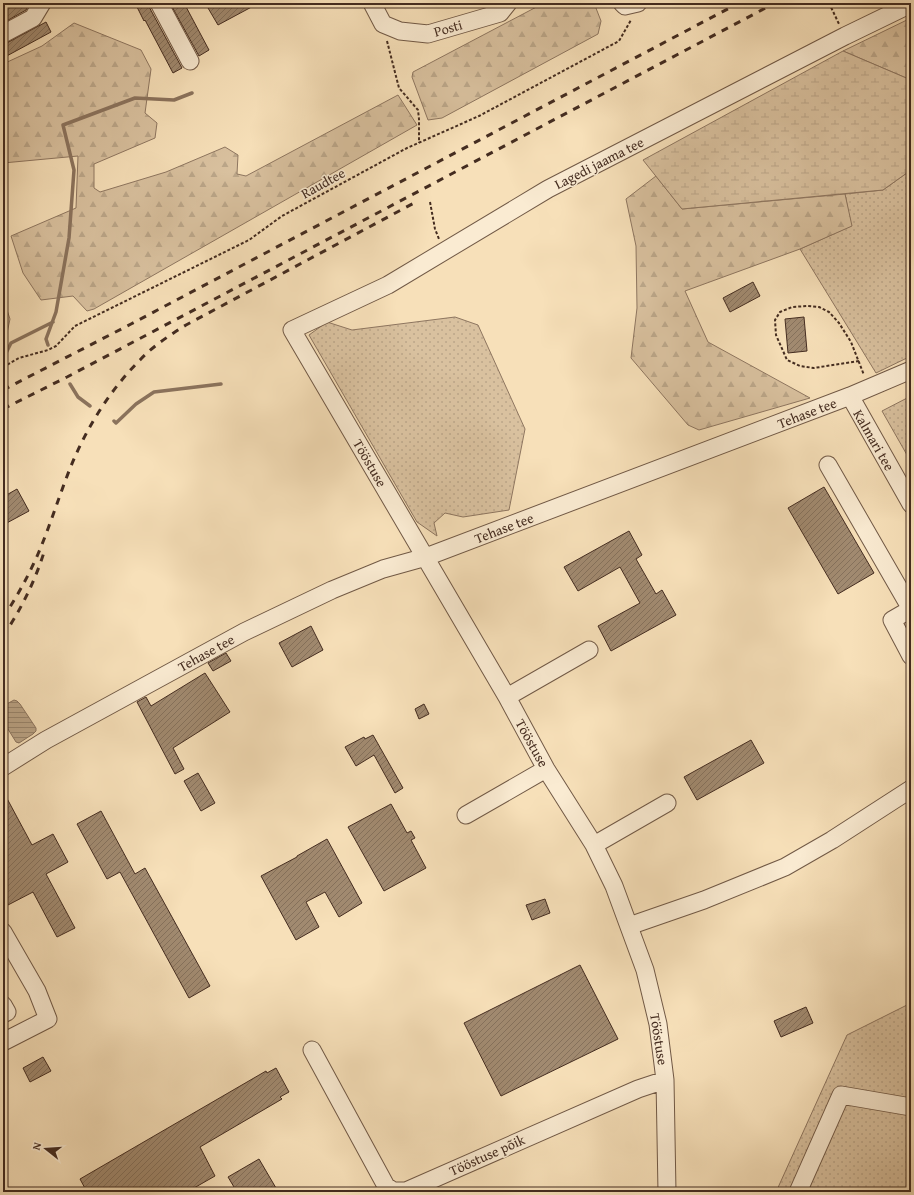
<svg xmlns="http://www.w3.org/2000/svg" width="914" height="1195" viewBox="0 0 914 1195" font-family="'Gentium Book Plus',serif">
<defs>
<pattern id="grass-dots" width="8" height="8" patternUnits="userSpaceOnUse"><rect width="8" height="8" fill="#d9c19f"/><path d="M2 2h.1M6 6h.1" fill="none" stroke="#bba689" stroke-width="1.8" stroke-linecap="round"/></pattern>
<pattern id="forest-firs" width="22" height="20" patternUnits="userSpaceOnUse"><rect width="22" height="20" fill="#d9c19f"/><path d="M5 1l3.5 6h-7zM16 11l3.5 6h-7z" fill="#bba689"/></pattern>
<pattern id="wetland-marsh" width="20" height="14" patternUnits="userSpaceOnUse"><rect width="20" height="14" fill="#d9c19f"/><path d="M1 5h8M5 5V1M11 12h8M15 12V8" fill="none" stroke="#bba689"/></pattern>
<pattern id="water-rules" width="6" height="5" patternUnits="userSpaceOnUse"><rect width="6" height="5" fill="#baa385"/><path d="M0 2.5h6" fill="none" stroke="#99856c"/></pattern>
<pattern id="building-hatch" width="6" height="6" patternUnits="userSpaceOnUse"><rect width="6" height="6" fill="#a18a70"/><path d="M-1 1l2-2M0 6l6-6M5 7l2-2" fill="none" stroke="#85715c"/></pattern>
</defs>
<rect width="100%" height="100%" fill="#f7e0b9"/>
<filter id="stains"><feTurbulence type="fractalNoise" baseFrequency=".005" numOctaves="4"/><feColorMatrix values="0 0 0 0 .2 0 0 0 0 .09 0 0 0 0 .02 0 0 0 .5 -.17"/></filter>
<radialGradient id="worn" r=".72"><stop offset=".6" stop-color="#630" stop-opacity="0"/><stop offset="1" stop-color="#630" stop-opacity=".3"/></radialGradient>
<path fill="url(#grass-dots)" stroke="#8e7660" d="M911 170V356L876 373 800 249 851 226 845 194 883 190Z
M455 317 478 325 525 429 509 510 463 517 445 513 434 523 437 536 417 522 309 335 327 322 352 330Z
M911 396V462L882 411Z
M911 1003V1192H776L847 1035Z"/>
<path fill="url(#forest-firs)" stroke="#8e7660" d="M544 3H594L601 21 598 34 442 118 428 120 412 77 413 72Z
M911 18V80L843 51Z
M74 23 141 50 151 69 145 113 157 123 155 138 94 164V188L100 192 166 172 225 147 238 155 237 174 246 176 398 95 417 125 94 309 87 311 73 296 41 300 23 273 11 236 76 208 78 156 3 163V64L42 46Z
M656 176 682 209 845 194 852 226 800 249 685 291 708 342 810 398 699 430 688 425 631 358 637 308 636 246 626 199Z
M3 298 10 319 3 352Z"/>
<path fill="url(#wetland-marsh)" stroke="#8e7660" d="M843 51 911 80V170L883 190 682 209 643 160Z"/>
<path fill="url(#water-rules)" stroke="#8b735d" d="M14 700 17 701 20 704 36 728V731L33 734 19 743 16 742 3 721V706Z"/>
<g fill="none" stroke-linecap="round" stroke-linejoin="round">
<path stroke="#8b735d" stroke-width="3.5" d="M48 345 46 339 56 312 69 238 74 170 63 125 135 98 174 100 192 93
M3 359 11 343 53 322
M70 384 78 397 90 406
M114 421 116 423 136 404 154 392 221 384"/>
</g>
<path fill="url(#building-hatch)" stroke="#442c20" d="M15 3H30L26 10 3 23V9Z
M135 3H147L182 68 173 73 145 20 144 21Z
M170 3H184L209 50 199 56Z
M217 3H259L218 25 208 8Z
M46 22 51 32 3 58V45Z
M753 282 760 296 730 312 723 298Z
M804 317 807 351 788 353 785 319Z
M824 487 874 573 838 594 788 508Z
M17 489 29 511 3 525V497Z
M629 531 642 555 636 559 656 594 662 590 676 615 611 651 598 626 640 603 620 567 578 591 564 567Z
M311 626 323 650 292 667 279 643Z
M226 653 231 661 213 671 208 663Z
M205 673 230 712 173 748 184 769 175 774 137 702 146 697 151 706Z
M424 704 429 714 419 719 415 709Z
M373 735 403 788 395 793 374 755 356 766 345 747 364 737 365 739Z
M751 740 764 763 697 800 684 777Z
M198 773 215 803 201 811 184 781Z
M3 791 32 845 53 834 68 862 46 874 75 928 57 937 33 892 8 905 3 896Z
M391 804 407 833 411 831 415 838 411 840 426 868 384 891 348 827Z
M101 811 135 874 145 868 210 986 189 998 120 872 107 879 77 824Z
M327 839 362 903 339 917 325 892 306 902 319 927 296 940 261 876 297 857V856Z
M545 899 550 913 532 920 526 905Z
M580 965 618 1039 501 1096 464 1023Z
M806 1007 813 1023 781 1037 774 1021Z
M43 1057 51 1071 30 1082 23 1068Z
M276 1068 289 1092 280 1097 282 1099 200 1147 215 1176 187 1192H87L80 1179 266 1071 267 1073Z
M259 1159 276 1188 269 1192H237L228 1177Z"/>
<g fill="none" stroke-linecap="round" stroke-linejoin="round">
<g stroke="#715946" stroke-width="19">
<path id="minor" d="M159 3 190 61
M372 3 383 24 400 31 428 34 500 13 508 3
M622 3 625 6 638 3
M3 34 33 18 42 3
M850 396 911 504
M828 465 911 609
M911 609 892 620 911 656
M507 697 589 650
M3 767 46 740 244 632 332 590 383 569 426 557 850 396 911 370
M466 815 546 769
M594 845 667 803
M629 926 704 900 785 867 832 840 911 789
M3 932 37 991 48 1019 3 1042
M3 1005 7 1012 3 1014
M312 1050 386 1186 393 1191H406L638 1089 665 1080
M667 1192 665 1080 658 1024 645 970 614 886 594 845 546 769 507 697 292 330 388 285 548 189 845 36 911 4
M798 1192 841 1095 911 1107"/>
</g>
<path stroke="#442c20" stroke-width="2" stroke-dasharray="3 2" stroke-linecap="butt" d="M829 3 839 24
M387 41 399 88 418 110 419 119V143
M430 202 435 229 439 239
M859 361 814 368 800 366 787 360 776 335 775 320 780 312 792 307 808 306 819 307 829 312 839 323 851 342 864 375
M3 367 19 358 48 350 56 346 75 326 249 240 282 216 407 148 479 116 619 41 631 20"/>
<use href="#minor" stroke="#faebd2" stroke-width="17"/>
<path stroke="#442c20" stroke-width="3" stroke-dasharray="7 7" stroke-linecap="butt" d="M3 390 131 324 739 3
M3 409 67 377 775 3
M3 618C16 598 28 577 38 554 50 526 59 496 71 466 87 427 110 390 140 360 153 346 170 335 186 325L414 203
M3 636C21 610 36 579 45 549"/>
</g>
<g text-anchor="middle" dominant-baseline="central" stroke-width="3" stroke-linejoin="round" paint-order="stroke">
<g font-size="14" fill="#442c20" stroke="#faebd2">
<text transform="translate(448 28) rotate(-16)">Posti</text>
<text transform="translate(599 163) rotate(-27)">Lagedi jaama tee</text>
<text transform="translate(323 183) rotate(-29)">Raudtee</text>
<text transform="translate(807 413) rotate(-21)">Tehase tee</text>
<text transform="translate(874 440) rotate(60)">Kalmari tee</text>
<text transform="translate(370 463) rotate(60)">Tööstuse</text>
<text transform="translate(504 528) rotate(-21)">Tehase tee</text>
<text transform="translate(206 653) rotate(-29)">Tehase tee</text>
<text transform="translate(532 743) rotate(61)">Tööstuse</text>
<text transform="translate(659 1039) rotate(81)">Tööstuse</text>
<text transform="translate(487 1155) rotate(-24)">Tööstuse põik</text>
</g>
</g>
<rect width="914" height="1195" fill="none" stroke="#f7e0b9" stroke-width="16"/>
<rect x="4" y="4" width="906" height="1187" fill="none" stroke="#442c20" stroke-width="2"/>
<rect x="8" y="8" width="898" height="1179" fill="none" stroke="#442c20"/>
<g transform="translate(46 1149) rotate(287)" stroke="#faebd2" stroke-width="3" paint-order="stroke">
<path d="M0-3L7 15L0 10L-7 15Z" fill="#442c20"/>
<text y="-6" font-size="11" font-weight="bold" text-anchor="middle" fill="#442c20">N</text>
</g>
<rect width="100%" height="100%" filter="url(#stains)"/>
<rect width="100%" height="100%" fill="url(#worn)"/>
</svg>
